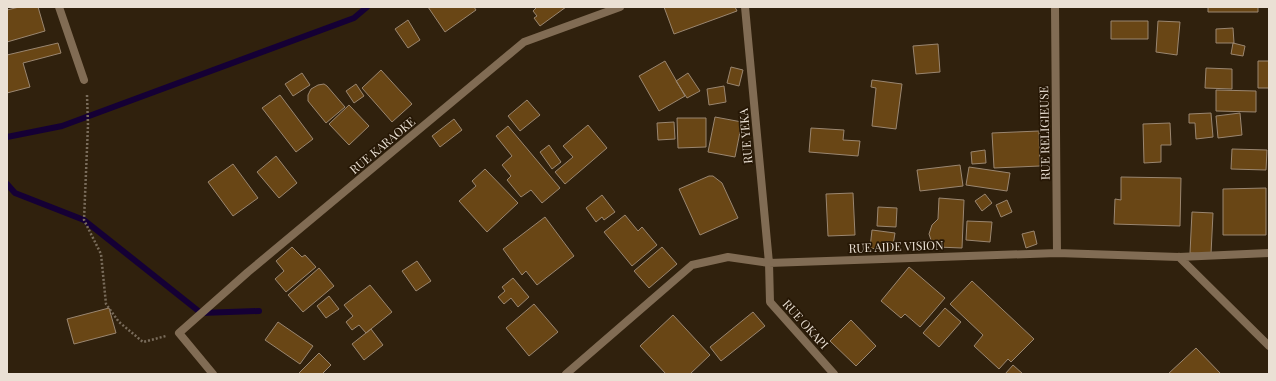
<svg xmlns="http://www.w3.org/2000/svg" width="1276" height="381" viewBox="0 0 1276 381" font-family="'Playfair Display',serif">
<rect width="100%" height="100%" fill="#30210d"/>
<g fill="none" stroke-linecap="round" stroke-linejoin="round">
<path stroke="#150035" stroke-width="6" d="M7 137 62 126 354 18 367 7
M7 184 15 193 84 220 201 313 259 311"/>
</g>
<path fill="#694615" stroke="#9a8670" d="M19 7H38L45 31 7 42V10Z
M428 7H474L476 10 445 32Z
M535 7H566L540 26 534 18 537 16 533 11 536 8Z
M664 7H735L737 11 674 34Z
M1208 7H1258V12H1208Z
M408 20 420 40 408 48 395 29Z
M1111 21H1148V39H1111Z
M1158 21 1180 22 1177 55 1156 52Z
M1233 28 1234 43H1216V29Z
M58 43 61 53 23 63 30 87 7 93V55Z
M1233 43 1245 46 1243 56 1231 54Z
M938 44 940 72 916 74 913 46Z
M665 61 685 96 659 111 639 76Z
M1258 61H1269V88H1258Z
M731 67 743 70 739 86 727 83Z
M1206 68 1232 69V89L1205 88Z
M381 70 412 104 392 122 362 88Z
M302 73 310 85 293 96 285 84Z
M688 73 700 91 687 98 676 81Z
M872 80 902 84 896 129 872 126 876 88 871 87Z
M324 84 327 86 345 107 326 123 308 101V95L311 89 318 85Z
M356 84 364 96 354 103 346 91Z
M724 86 726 102 709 105 707 89Z
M1216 90 1256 91V112L1216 111Z
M280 95 313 139 296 152 262 108Z
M527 100 540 115 520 131 508 116Z
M349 105 369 126 349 145 329 124Z
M1211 113 1213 137 1196 139 1195 123H1189V114Z
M1240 113 1242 135 1218 138 1216 116Z
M715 117 742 122 735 157 708 152Z
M677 118H706V147L678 148Z
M454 119 462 130 440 147 432 136Z
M674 122 675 139 658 140 657 123Z
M1170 123 1171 145H1161V162L1144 163 1143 124Z
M588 125 607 148 565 184 555 172 573 157 563 146Z
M508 126 560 188 542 203 531 190 521 197 507 180 511 176 502 165 512 156 496 136Z
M811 128 844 130 843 140 860 141 858 156 809 152Z
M1039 131 1040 166 994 168 992 133Z
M549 145 561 162 552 169 540 152Z
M1232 149 1267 150 1266 170 1231 169Z
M985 150 986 163 972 164 971 152Z
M276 156 297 183 279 198 257 172Z
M233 164 258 198 233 216 208 182Z
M960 165 963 186 920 191 917 170Z
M969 167 1010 173 1007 191 966 185Z
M485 169 518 203 487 232 459 201 476 186 472 181Z
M709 176H713L722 183 738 218 700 235 679 189Z
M1121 177 1181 178 1180 226 1114 224 1115 199 1121 200Z
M1266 188V235H1223V189Z
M853 193 855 235 828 236 826 194Z
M985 194 992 203 982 211 975 201Z
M602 195 615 212 604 220 602 217 596 222 586 208Z
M939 198 964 200 962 248 937 247 932 243 929 234 932 225 938 219Z
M1007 200 1012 212 1001 217 996 205Z
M878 207 897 208 896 227 877 226Z
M1192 212 1213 213 1211 254 1190 253Z
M625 215 638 231 642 227 657 245 632 266 604 232Z
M545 217 574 256 537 285 526 271 522 275 503 249Z
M967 221 992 222 990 242 966 240Z
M872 230 895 233 892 251 870 248Z
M1034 231 1037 244 1026 248 1022 234Z
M292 247 302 257 305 255 316 267 286 292 275 279 284 271 276 261Z
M662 247 677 264 649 288 634 271Z
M417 261 431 281 416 291 402 271Z
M909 267 945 298 920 327 905 314 901 318 881 301Z
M319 268 334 286 303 312 288 295Z
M513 278 529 297 518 307 511 298 504 304 498 297 505 291 502 287Z
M972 281 1034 339 1011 362 1008 359 999 369 974 346 983 335 950 304Z
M370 285 392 312 366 333 359 325 352 330 346 322 353 316 344 305Z
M329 296 339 309 326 318 317 306Z
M534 304 558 332 529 356 506 328Z
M109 308 116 333 74 344 67 319Z
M945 308 961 322 939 347 923 333Z
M753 312 765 326 721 361 710 347Z
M673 315 710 355 690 374H666L640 346Z
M851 320 876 346 856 366 830 341Z
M278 322 313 346 300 364 265 340Z
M371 329 383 345 364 360 352 344Z
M1196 348 1221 374H1168Z
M319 353 331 365 322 374H298Z
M1013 365 1023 374H1005Z"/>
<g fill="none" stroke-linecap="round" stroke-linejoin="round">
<path stroke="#796c5b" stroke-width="2.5" stroke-dasharray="2 2" stroke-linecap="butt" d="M87 95 88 125 84 220 101 254 106 304 119 322 143 342 166 336"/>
<path stroke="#816c54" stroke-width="8" d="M59 7 84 80
M745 7 769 263 770 302 834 374
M1055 7 1057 253
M1179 257 1269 346
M213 374 179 333 248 272 524 42 620 7
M566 374 692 265 728 257 769 263 1057 253 1179 257 1269 253"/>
</g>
<g text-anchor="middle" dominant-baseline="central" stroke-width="3.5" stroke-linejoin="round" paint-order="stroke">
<g font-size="12" fill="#eae0d4" stroke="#261705">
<text transform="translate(1044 133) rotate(-91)">RUE RELIGIEUSE</text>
<text transform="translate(745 136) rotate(-95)">RUE YEKA</text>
<text transform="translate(382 145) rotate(-40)">RUE KARAOKE</text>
<text transform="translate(896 246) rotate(-2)">RUE AIDE VISION</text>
<text transform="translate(806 324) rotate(48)">RUE OKAPI</text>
</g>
</g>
<rect width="1276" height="381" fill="none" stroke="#eae0d4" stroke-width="16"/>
</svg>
